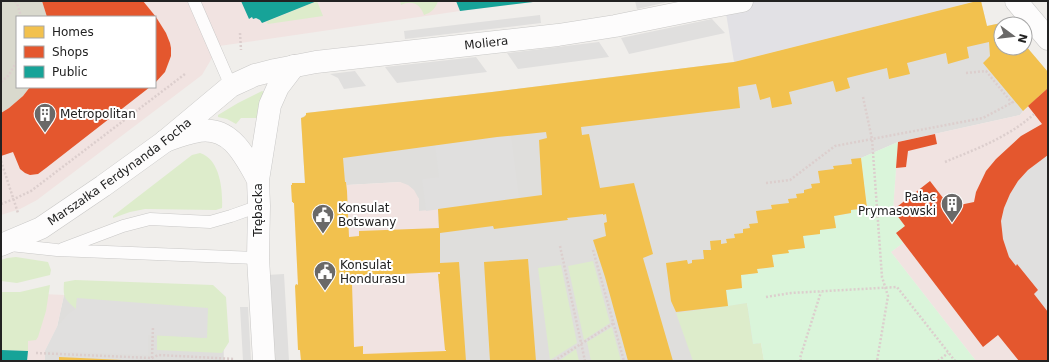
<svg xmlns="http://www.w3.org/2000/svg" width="1049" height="362" viewBox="0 0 1049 362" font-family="'DejaVu Sans',sans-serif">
<rect width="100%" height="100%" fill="#f0eeeb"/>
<path fill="#dfdedc" d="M977 1H981L987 26 1006 22 1007 24H1001V48H1025V45L1048 72V88L1023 111 1020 115 898 142 861 158 867 208 851 210V213L836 228 805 248 789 253 774 267 758 269V273L741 276 742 288 764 361H447L445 350 438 274H440L419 211V199L400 182 347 185 305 183 301 118 306 115V113L492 92 734 62Z
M64 295 222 302 224 361H45V351L57 327Z"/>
<path fill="#f1e3e1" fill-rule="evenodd" d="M1 1H542L460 11 219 46 202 75 37 200 20 209 1 215ZM17 17H155V87H17Z
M1048 88V361H976L891 252 903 243 896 233 893 210 898 142 1020 115 1023 111Z
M345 182H346L347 185 400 182 408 185 414 190 419 199V211L438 209 440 274 438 275 445 349 446 350 447 361H301L300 351 299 349 296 284H298L294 204 292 202 291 185 292 184V183Z
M1 292 64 295 57 327 45 351V361H1Z"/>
<path fill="#d9d9cd" d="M1 1H42L47 17H17V87H30L23 96 9 108 1 113Z"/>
<path fill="#ddeccb" d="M317 1 323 16 268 24 266 22Z
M400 1H438C436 8 431 13 424 15 420 4 412 0 401 5Z
M262 91 264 92 258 118H241L236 124 227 119 218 117V115L238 103Z
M200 153C220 159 223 190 222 208L216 210 145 209 130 212 113 218V216L192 155Z
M16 257 48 262 51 270 50 275 17 283 1 281V260L7 258Z
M593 261 610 323 584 340 568 266Z
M561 265 577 343 550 360 538 268Z
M75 280 213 285 226 297 229 342 222 353 157 350V335L207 338 77 298 76 309C64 298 63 298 64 282Z
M50 285 46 311 38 337 36 340 28 341V351L1 350V292H20Z
M747 303 753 344 761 343 764 361H693L676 313Z
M612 327 621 361H591L587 342Z
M576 349 579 361H559Z"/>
<path fill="#daf5da" d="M898 142 893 210 905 226 896 233 903 243 891 252 976 361H764L761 343 753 344 747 303 728 306 726 290 742 288 741 275 758 273 757 269 774 267 772 255 789 252 788 250 805 248 803 236 820 230 836 228 834 216 851 213V210L867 208 861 158Z"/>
<path fill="#e0dfde" d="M635 1H672L637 9Z
M540 15 541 23 405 39 404 31Z
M712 19 725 33 629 54 621 38Z
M599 42 609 57 518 69 507 53Z
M476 57 487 72 397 83 385 67Z
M355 71 366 86 344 89 338 78 330 74Z
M511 136 519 198 426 211 422 179 439 177 435 145Z
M1048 155V312L1034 294 1038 290 1018 265 1016 266 1009 257 1003 239 1001 221 1004 208 1010 194 1018 181 1028 170Z
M284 274 289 361H272L267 275Z
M77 298 208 308 207 338 148 335V355L45 351 57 327 68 314 76 309Z
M248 307 251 361H243L240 307Z"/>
<path fill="#e2e1e5" d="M724 1H977L734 62Z"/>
<path fill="#f2c14e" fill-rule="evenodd" d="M977 1H981L987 26 1006 22 1007 24H1001V48H1025V45L1048 72V88L1023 111 983 63 990 56 989 42 967 47 969 58 948 64 946 53 907 63 910 74 889 79 887 68 847 78 850 88 836 92 833 81 789 92 792 104 772 108 770 97 760 100 756 84 738 87 740 108 581 127 582 135 589 134 600 188 634 183 653 254 643 258 673 361H628L605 277 593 240 606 236 604 223 607 222 606 214 603 215V214L567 218 568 220 494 229 493 226 440 233V263L459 262 466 361H301L300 350H298L295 286 296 284 298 285 294 203H293V202H292L291 185H292V183H305L301 118 304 117 306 115V113L492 92 734 62ZM546 132 547 138 539 140 542 195 438 209 439 228 359 231V236L349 237 347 191 346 182H345L343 158 497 137ZM440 272V274H438L445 350H446V351L363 354V346L354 347 352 284H360V276Z
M861 158 867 208 851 210V213L834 216 836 228 820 230V234L803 236 805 248 788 250 789 253 772 255 774 267 757 269 758 273 741 275 742 288 726 290 728 306 676 312 671 301 666 263 687 260 688 264 692 263V260L704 259 703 250H711L710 241 721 240V244L727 243 726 239 735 238 734 234 743 233V229L750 228 749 224 758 223 756 211 772 209 771 205 789 203 788 199 797 198 796 194 804 193V190L812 188 811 184 820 183 818 171 834 169 833 166 852 164 851 159Z
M528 259 536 361H490L484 262Z
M59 357 123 360V361H59Z"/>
<path fill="#e4572e" d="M42 1H143L156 17 166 33 170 43 171 48V56L165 72 155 83V17H47Z
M30 87H150L46 168 38 174 30 175 25 173 20 169 13 152 1 156V113L9 108 23 96Z
M1048 88V155L1028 170 1018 181 1010 194 1004 208 1001 221 1003 239 1009 257 1016 266 1017 264 1038 290 1034 294 1048 312V361H1019L998 335 983 347 896 233 905 226 893 210 930 181 950 207 974 202 976 192 986 171 996 159 1021 136 1042 124 1028 106Z
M935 134 937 144 908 151 906 167 896 168 898 142Z"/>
<path fill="#17a398" d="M241 1H317L262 23 260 20 256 18 253 19 252 17 249 19Z
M456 1H533V2L460 11Z
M1 350 28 351 27 361H1Z"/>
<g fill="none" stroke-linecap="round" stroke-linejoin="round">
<g stroke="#c9c8c7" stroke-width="13">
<path id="service" d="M194 1 231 86
M10 245 57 250 258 258
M62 249 123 226 150 219 210 222 231 216 259 206"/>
</g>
<g stroke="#c9c8c7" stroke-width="23">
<path id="minor" d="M165 141C174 138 184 134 194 132 229 123 244 154 258 180
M264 361 258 258 259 206 258 180 270 105 278 87 294 66"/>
</g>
<g stroke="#c9c8c7" stroke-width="23">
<g id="tertiary">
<path d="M1016 1 1048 39"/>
<path id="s1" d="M1 245 41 228 103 186 164 142 231 86 255 75 275 70 316 62 558 35 615 26 694 10 742 1"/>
</g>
</g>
<path stroke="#dccecd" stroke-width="2.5" stroke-dasharray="2 2" stroke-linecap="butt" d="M15 1 18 6 21 17
M240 33 241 50
M966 73 986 71 1012 103
M1 82 9 75 17 61
M863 97 872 139 882 277 888 296 877 361
M1 161 18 213
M945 162C976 149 1009 137 1034 114
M766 183 790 180 835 146 983 118 1015 101
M1 204 14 199 31 191 185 74
M560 246 585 361
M593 250 624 361
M766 297 791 293 897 287 955 361
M36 353 152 358 158 355 235 359
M152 358 153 326
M554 361 614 323
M801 361 800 358 821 292
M938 361 948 353"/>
<use href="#service" stroke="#fdfcfc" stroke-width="12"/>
<use href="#minor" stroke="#fdfcfc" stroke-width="22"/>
<use href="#tertiary" stroke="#fdfcfc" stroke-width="22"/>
</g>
<defs>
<g id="building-pin" transform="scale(1.15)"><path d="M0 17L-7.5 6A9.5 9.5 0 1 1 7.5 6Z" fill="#6a6968" stroke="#fff"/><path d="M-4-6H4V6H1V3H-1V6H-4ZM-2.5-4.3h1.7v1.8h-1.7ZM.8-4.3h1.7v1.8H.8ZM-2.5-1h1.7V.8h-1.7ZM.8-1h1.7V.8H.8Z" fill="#fff"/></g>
<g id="civic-pin" transform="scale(1.15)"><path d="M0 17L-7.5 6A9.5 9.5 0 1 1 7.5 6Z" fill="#6a6968" stroke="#fff"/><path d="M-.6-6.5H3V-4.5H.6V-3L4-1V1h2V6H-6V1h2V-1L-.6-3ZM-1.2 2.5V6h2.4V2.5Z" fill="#fff"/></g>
</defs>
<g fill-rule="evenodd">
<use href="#building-pin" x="45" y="114"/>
<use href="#building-pin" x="952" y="204"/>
<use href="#civic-pin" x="323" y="215"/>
<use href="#civic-pin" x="325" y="272"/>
</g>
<g text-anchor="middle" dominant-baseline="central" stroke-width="4" stroke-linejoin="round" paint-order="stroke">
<g font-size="12" fill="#222" stroke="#fff">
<text stroke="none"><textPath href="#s1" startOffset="541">Moliera</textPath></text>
<text stroke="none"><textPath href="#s1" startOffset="140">Marszałka Ferdynanda Focha</textPath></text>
<text transform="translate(258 210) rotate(-90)">Trębacka</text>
</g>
<g font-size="12" fill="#222" stroke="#fff" text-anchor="start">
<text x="60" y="114">Metropolitan</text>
<text x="936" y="197" text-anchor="end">Pałac<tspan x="936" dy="14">Prymasowski</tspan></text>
<text x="338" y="208">Konsulat<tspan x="338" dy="14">Botswany</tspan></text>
<text x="340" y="265">Konsulat<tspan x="340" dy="14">Hondurasu</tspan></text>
</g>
</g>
<rect width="1049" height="362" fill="none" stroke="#222222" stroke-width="4"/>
<rect x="16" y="16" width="140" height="72" fill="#ffffff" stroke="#a7a7a7"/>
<rect x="24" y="26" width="20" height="12" fill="#f2c14e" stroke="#a7a7a7"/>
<text x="52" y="36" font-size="12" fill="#222222">Homes</text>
<rect x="24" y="46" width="20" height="12" fill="#e4572e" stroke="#a7a7a7"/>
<text x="52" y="56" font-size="12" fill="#222222">Shops</text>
<rect x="24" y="66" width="20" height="12" fill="#17a398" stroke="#a7a7a7"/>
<text x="52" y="76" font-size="12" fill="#222222">Public</text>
<g transform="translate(1013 36) rotate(105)"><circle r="19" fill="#ffffff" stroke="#a7a7a7"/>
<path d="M0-3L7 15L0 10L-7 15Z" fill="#6a6968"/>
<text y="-6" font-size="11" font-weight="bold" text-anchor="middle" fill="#222222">N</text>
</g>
</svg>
